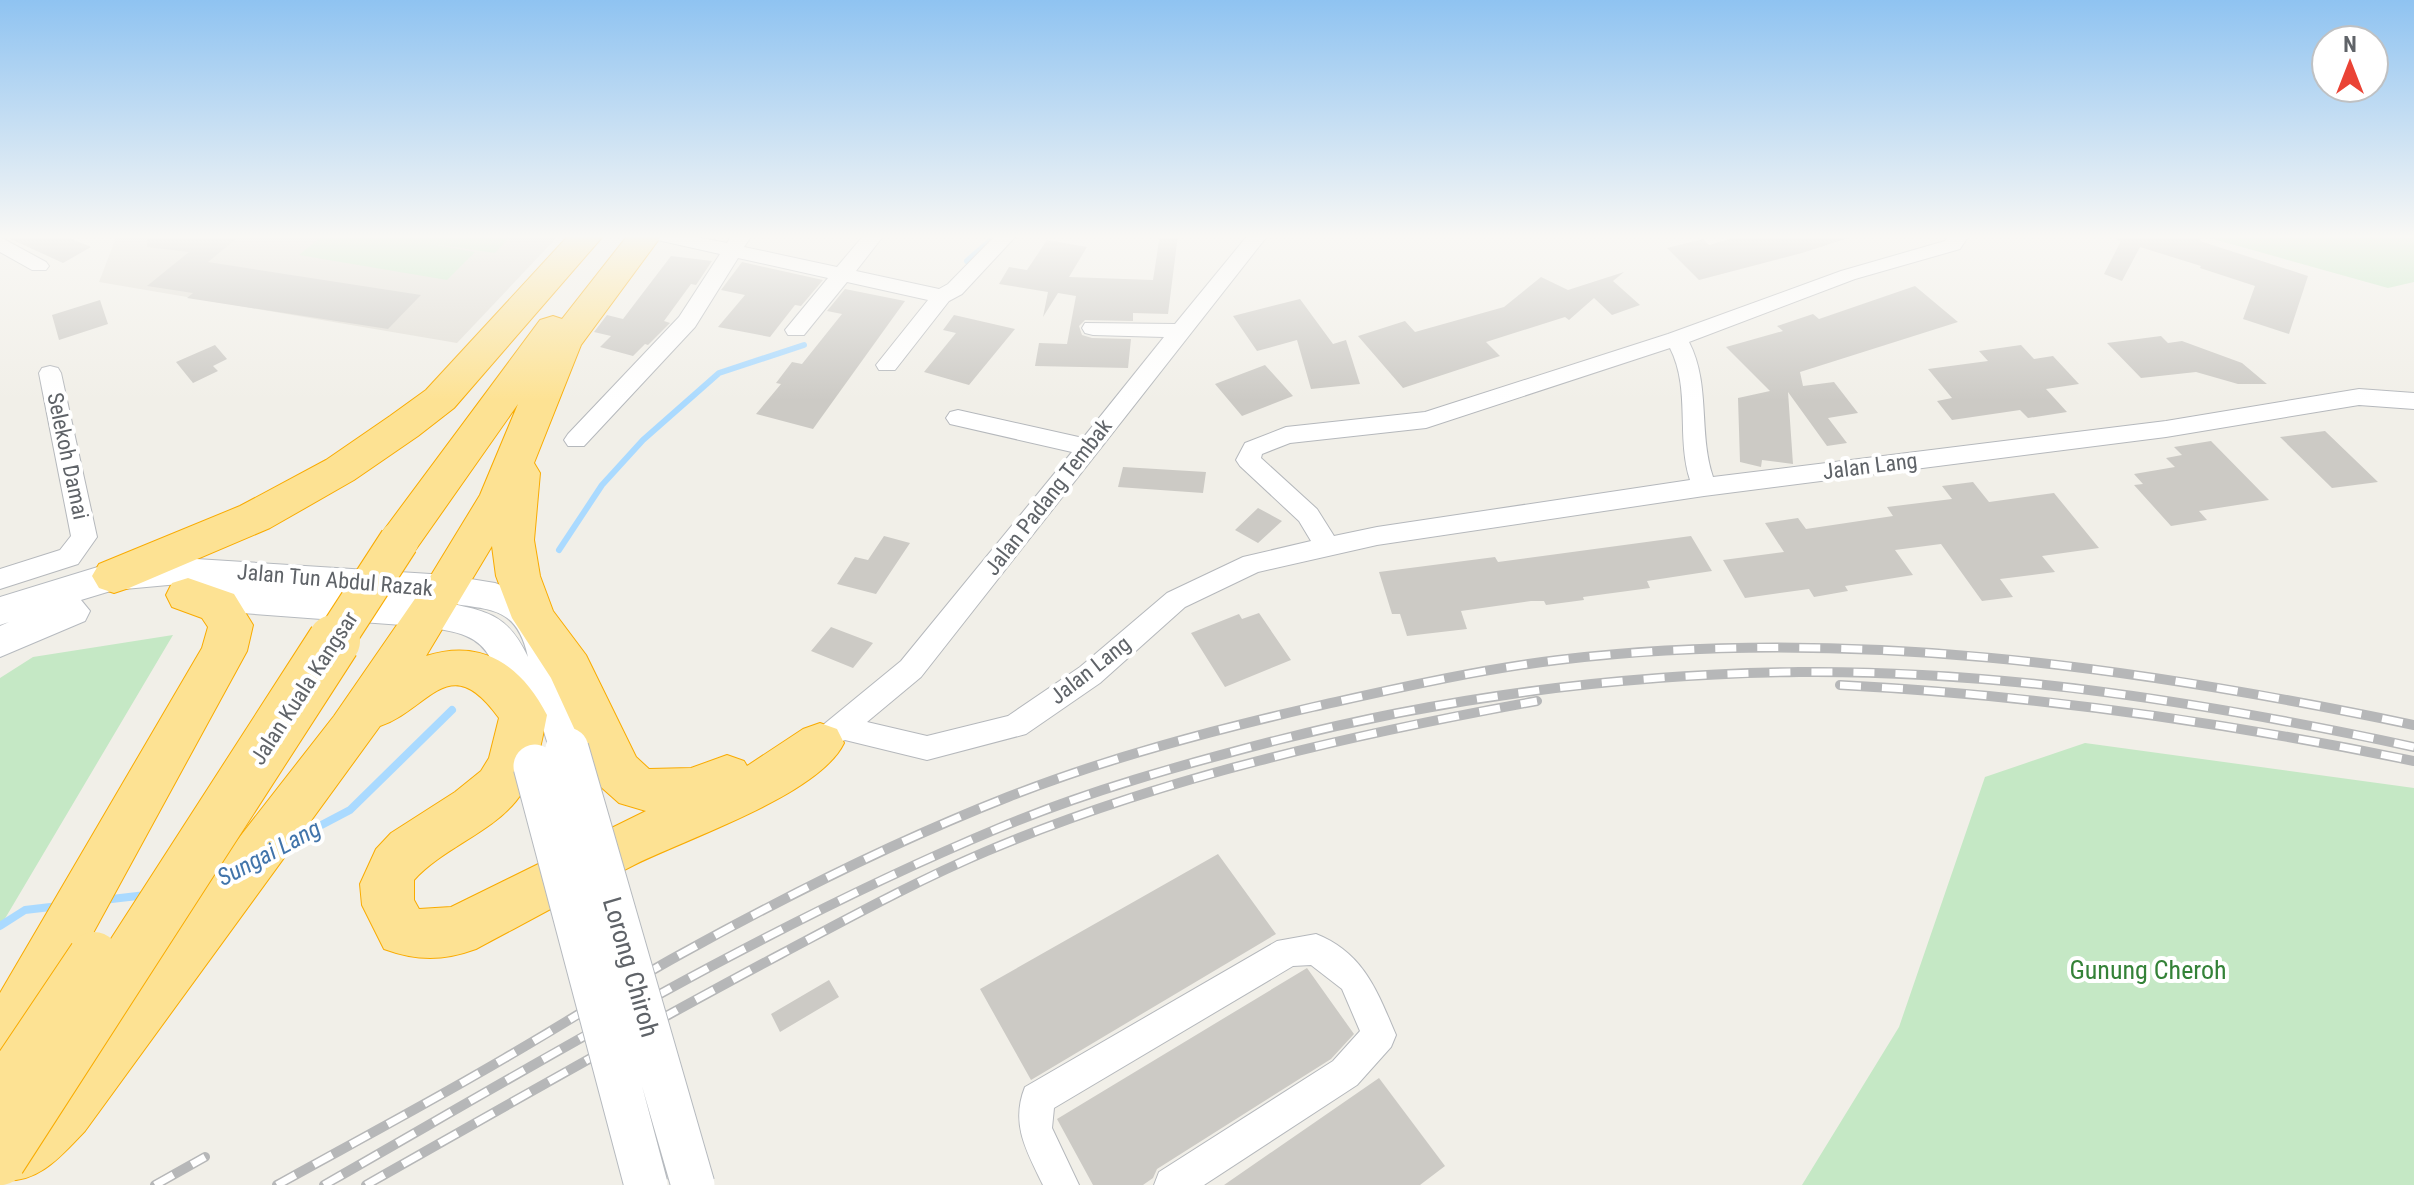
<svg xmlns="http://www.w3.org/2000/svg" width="2414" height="1185" viewBox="0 0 2414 1185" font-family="'Roboto Condensed',sans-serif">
<rect width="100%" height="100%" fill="#f1efe8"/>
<path fill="#e1ded6" d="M117 235H559L457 343 99 282Z"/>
<path fill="#c5e8c5" d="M323 235H512L495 253 426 243 475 252 447 280 299 255Z
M2199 235H2414V282L2388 288Z
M173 635 0 927V678L33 657Z
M2085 743 2414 788V1185H1802L1899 1027 1985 777Z"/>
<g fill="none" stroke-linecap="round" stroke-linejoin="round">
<path stroke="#aadaff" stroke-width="6" d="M967 261 997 235
M559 550 602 485 643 440 719 373 804 345"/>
<path stroke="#aadaff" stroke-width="8" d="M291 841 350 810 452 710
M103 900 146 895
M0 926 25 910 59 906"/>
</g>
<path fill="#cccac5" d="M2 235H63L91 247 63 263Z
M147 235H241L208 262 421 295 388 329 187 298 193 293 147 286 189 252 147 247Z
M1160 235H1178L1168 314 1133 313V321L1085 320 1079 326 1082 335 1092 338 1131 339 1128 368 1035 366 1039 343 1067 344 1076 296 1058 293 1043 317 1048 292 999 284 1009 267 1027 270 1047 240 1087 247 1069 277 1153 280Z
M1743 235H1848V238L1802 253 1699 280 1667 248 1703 239 1709 245Z
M2115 235H2202L2200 241 2308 276 2289 334 2243 319 2255 286 2200 268 2201 266 2140 247 2122 281 2104 274 2121 241 2115 239Z
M671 256 712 261 696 285 691 284 664 321 670 323 648 345 645 344 633 356 600 347 611 336 594 332 607 315 623 319Z
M742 262 823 280 801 306 795 305 770 337 718 327 745 295 721 290Z
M1624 272 1613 281 1640 305 1612 315 1594 298 1569 320 1565 317 1486 342 1500 356 1403 388 1358 336 1405 321 1415 332 1504 307 1541 277 1568 290Z
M1915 286 1958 322 1800 372 1803 386 1834 382 1858 413 1828 418 1847 443 1827 446 1788 392 1793 464 1762 460 1761 467 1740 462 1738 398 1770 391 1726 347 1783 331 1777 326 1813 314 1819 319Z
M845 289 905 301 813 429 756 414 781 384 776 383 792 362 802 364 842 314 827 311Z
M1300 299 1333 344 1346 340 1360 384 1311 389 1297 340 1257 351 1233 316Z
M100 300 108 324 59 340 52 315Z
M954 315 1015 329 969 385 924 372 956 333 943 330Z
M2161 336 2168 343 2182 341 2242 363 2267 384H2238L2196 372 2141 378 2107 343Z
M215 345 227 359 213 366 218 371 193 383 176 362Z
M2021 345 2034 359 2053 356 2079 384 2046 389 2067 412 2028 418 2020 410 1952 420 1937 401 1952 398 1928 369 1988 361 1979 351Z
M1265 365 1293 396 1242 416 1215 384Z
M2325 431 2378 482 2332 488 2280 437Z
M2211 441 2269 500 2199 511 2207 520 2171 526 2134 485 2143 484 2134 474 2175 467 2166 458 2182 455 2174 447Z
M1123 467 1206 472 1203 493 1118 487Z
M1973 482 1989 502 2054 493 2099 548 2042 556 2055 572 2000 579 2013 597 1982 601 1941 544 1895 550 1913 575 1845 586 1848 591 1814 597 1809 589 1745 598 1723 560 1784 552 1765 523 1798 518 1806 529 1893 516 1887 507 1952 499 1942 486Z
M1258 508 1282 521 1258 543 1235 530Z
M884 536 910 543 876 594 837 584 855 557 868 560Z
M1691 536 1712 571 1647 581 1650 588 1583 597 1584 600 1546 605 1544 601H1531L1461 611 1467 629 1407 636 1400 614H1392L1379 572 1495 557 1498 562Z
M1259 613 1291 660 1225 687 1191 633 1239 614 1242 619Z
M831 627 873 643 853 668 811 651Z
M1218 854 1276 934 1031 1080 980 989Z
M1307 968 1354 1034 1331 1059 1157 1169 1153 1178 1143 1185H1093L1057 1119Z
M829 980 839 997 780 1032 771 1014Z
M1379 1078 1445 1166 1420 1185H1224Z"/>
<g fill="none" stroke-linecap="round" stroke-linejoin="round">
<g stroke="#b5b8bc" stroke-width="2">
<path id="street" d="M650 235H686L727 243 732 235H748L750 238 744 247 837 267 864 235H884L856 271 939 289 948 284 996 235H1017L962 294 949 301 895 370H879L876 365 928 300 847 282 804 335H788L785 330 828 278 738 258 695 327 584 446H568L564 440 568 434 679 317 720 254 653 239Z
M1248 235H1268L921 677 867 722 927 736 1008 716 1080 667 1167 593 1243 557 1311 541 1299 521 1240 466 1236 460 1245 443 1286 427 1425 412 1668 334 1841 271 1945 241 1949 235H1969L1960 249 1855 279 1689 342C1711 385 1698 432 1713 477L2166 421 2359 389 2414 393V409L2359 405 2166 437 1704 496 1377 545 1258 572 1185 607 1100 683 1026 734 927 760 845 740 833 745 823 741 819 733 823 725 901 661 1072 452 950 424 946 418 950 412 958 410 1083 438 1164 337 1093 335 1085 333 1082 328 1085 323 1175 324ZM1670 348C1691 389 1676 437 1690 480L1377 527 1334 536 1317 509 1261 458 1262 454 1290 443 1426 428Z
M0 237 46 262 49 266 46 270H32L0 252Z
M50 366 58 368 61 373 97 537 78 564 0 589V569L60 550 71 536 39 373 42 368Z
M1316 934C1364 953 1377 991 1396 1035L1391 1047 1357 1085 1204 1185H1154L1159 1172 1333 1061 1360 1031 1342 989 1311 965 1293 966 1054 1108 1052 1128 1079 1185H1043C1027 1152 1010 1124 1025 1087L1277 941Z"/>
</g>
<g stroke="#b6babf" stroke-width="2">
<path id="secondary" d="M164 557 446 575 495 583 533 597 547 608 562 641 587 749 581 761 567 766 553 761 541 722 538 729 524 734 510 729C495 698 505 652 466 636 455 631 441 630 429 627L189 609 176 605 171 595 179 584 114 590 81 600 90 611 85 621 0 657V626L9 622 0 625V597L114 562ZM448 603C492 610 517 607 528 657 508 616 491 612 448 603Z"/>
</g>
<g stroke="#f9ab00" stroke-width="2">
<path id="highway" d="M569 235H604L454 408 418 436 354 480 270 528 129 588 114 593 99 588 92 576 99 564 240 506 326 460 390 416 426 390Z
M628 235H662L581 345 534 463 540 473 534 540 540 576 553 611 586 655 636 757 649 769 691 768 727 755 744 761 747 766 803 729 820 723 837 729 844 743C819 795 688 838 634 865 581 892 529 921 476 949 443 961 417 961 384 949L362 905 360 884 376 849 391 833 455 792 481 771 489 758 499 718C449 648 430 709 380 726L85 1131C62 1155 38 1185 0 1180V1134L43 1089 334 716 430 577 480 495 518 404 414 552 399 557 384 552 378 541 384 530 540 320 553 316 562 319ZM492 546 496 576 512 618 551 678 601 787 619 803 646 811 451 907 419 909 414 900V880C443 848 489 834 516 801 536 777 541 745 547 715 521 665 482 638 426 656Z
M188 578 234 594 253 625 247 651 20 1067 0 1075V993L202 648 208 627 202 618 172 607 166 595 172 583Z"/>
</g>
<use href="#street" fill="#fff" fill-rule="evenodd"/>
<use href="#secondary" fill="#fff" fill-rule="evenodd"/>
<use href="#highway" fill="#fde293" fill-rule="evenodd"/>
<g stroke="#b6b7b8" stroke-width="10">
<path id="rail" d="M1840 685C2034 695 2224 722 2414 761
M155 1185 205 1157
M277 1185C353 1143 430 1102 505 1058 564 1024 621 987 681 954 786 896 896 841 1008 797 1107 758 1210 731 1313 707 1394 689 1475 670 1558 660 1847 626 2131 666 2414 725
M324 1185C545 1059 764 926 999 828 1088 791 1181 765 1274 741 1446 697 1622 674 1799 672 2006 670 2213 704 2414 747
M366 1185C504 1107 641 1028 781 954 849 918 916 881 987 851 1163 777 1350 735 1537 701"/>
</g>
<use href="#rail" stroke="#fff" stroke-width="7" stroke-dasharray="21" stroke-linecap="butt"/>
<g stroke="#b6babf" stroke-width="45" stroke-linecap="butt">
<path id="secondary-bridge" d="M567 749 693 1185
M535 766 646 1185"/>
</g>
<g stroke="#f9ab00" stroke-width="41" stroke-linecap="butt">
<path id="highway-bridge-far1" d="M333 643 399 541"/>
</g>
<g stroke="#f9ab00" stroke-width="54" stroke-linecap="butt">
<path id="highway-bridge" d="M0 1098 94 958
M0 1159 334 641"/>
</g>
<use href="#secondary-bridge" stroke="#fff" stroke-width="43"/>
<use href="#highway-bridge-far1" stroke="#fde293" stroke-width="39"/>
<use href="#highway-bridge" stroke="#fde293" stroke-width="52"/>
</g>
<linearGradient id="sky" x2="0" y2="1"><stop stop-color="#8fc3f1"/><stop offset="0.59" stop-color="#f9f8f5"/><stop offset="1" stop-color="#f9f8f5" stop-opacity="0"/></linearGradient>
<rect width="2414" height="401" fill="url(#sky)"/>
<g text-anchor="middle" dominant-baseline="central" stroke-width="8" stroke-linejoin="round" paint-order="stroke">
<g font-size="22" fill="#5f6368" stroke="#fff">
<text transform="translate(68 456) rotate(78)">Selekoh Damai</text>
<text transform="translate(1870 466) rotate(-7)">Jalan Lang</text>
<text transform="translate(1048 497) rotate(-52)">Jalan Padang Tembak</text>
<text transform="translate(335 580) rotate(5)">Jalan Tun Abdul Razak</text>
<text transform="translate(1090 670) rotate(-38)">Jalan Lang</text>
<text transform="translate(304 688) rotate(-57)">Jalan Kuala Kangsar</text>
</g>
<g font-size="24" font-style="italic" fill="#4174aa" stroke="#fff">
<text transform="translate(269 853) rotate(-28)">Sungai Lang</text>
</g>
<g font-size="26" fill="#5f6368" stroke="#fff">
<text transform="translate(631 967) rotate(74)">Lorong Chiroh</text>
</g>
<g font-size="26" fill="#348238" stroke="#fff">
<text x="2148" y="970">Gunung Cheroh</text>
</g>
</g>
<g transform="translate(2350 64)"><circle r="38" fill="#ffffff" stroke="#bfc1c3" stroke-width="2"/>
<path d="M0-6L14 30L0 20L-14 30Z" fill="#ea4335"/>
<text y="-12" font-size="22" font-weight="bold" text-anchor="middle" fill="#5f6368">N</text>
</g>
</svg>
